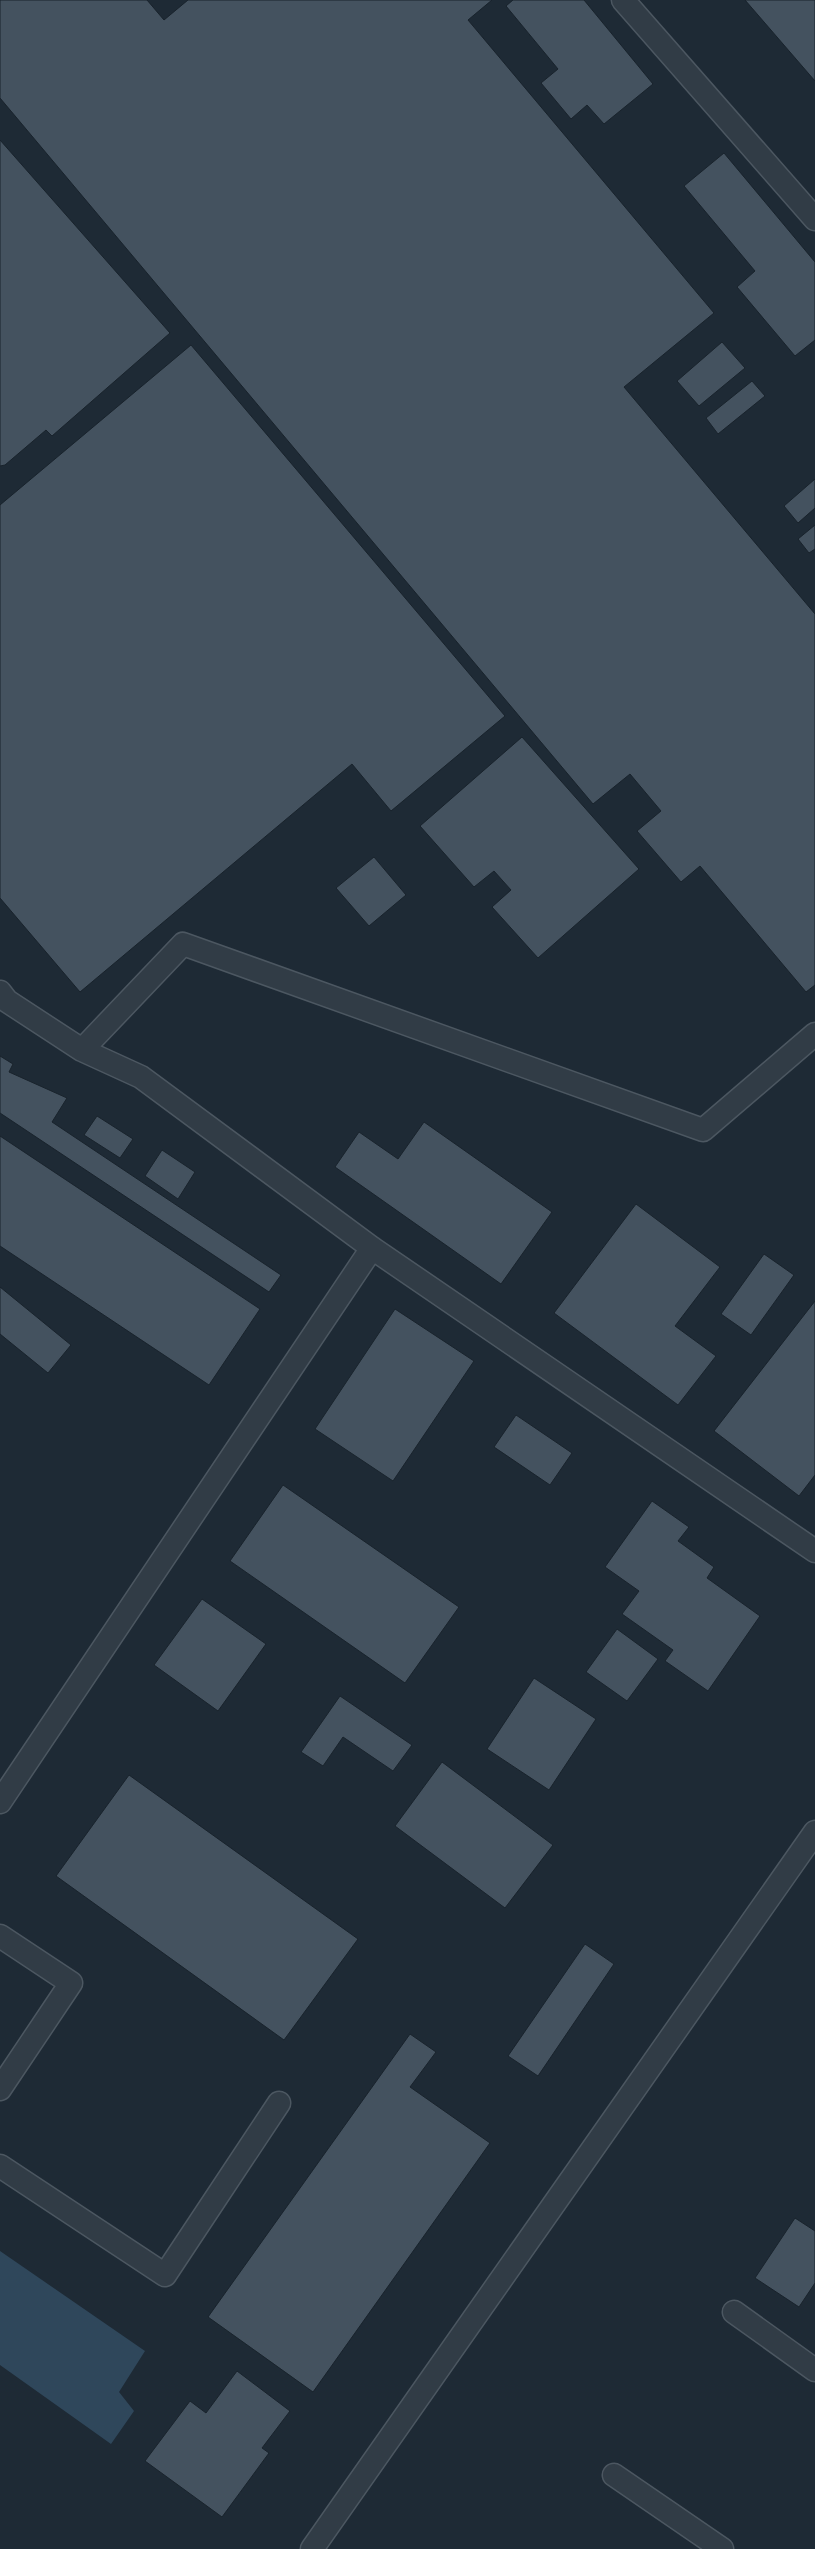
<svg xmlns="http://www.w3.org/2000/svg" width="815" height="2549" viewBox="0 0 815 2549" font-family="Signika,sans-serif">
<rect width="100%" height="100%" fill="#1e2a35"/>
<path fill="#2f475b" d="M0 2251 145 2351 119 2392 134 2411 111 2444 0 2365Z"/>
<path fill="#44525f" stroke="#19232c" d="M0 0H147L164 20 188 0H492L468 20 714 313 624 387 815 614V985L806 992 700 866 681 882 637 831 661 811 630 774 593 804 0 98Z
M513 0H584L653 84 604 124 587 105 571 119 541 83 558 69 506 6Z
M745 0H815V81Z
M0 140 170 333 52 436 46 430 5 465 0 466Z
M724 153 815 262V340L795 356 737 287 755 271 684 186Z
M722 342 745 368 699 406 677 381Z
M191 345 505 716 391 811 352 764 80 992 0 898V505Z
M752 381 765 396 718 434 706 418Z
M815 479V508L798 523 784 506Z
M815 525V549L809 553 798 539Z
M522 737 639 869 538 958 492 907 511 890 494 871 474 887 420 826Z
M374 857 406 895 369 926 336 888Z
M0 1056 13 1064 9 1072 67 1098 52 1122 281 1275 269 1292 0 1113Z
M97 1116 133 1139 120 1158 84 1135Z
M424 1122 552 1212 501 1284 335 1167 359 1132 398 1159Z
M0 1136 260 1309 209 1385 0 1246Z
M162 1150 195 1172 178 1199 145 1176Z
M636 1204 720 1267 675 1326 716 1356 678 1405 554 1313Z
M764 1254 794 1275 751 1335 721 1314Z
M0 1287 71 1345 48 1373 0 1334Z
M815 1301V1475L799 1496 714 1431Z
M395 1309 474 1361 393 1481 315 1429Z
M516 1415 572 1453 550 1485 494 1447Z
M283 1485 459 1607 405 1683 230 1561Z
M652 1501 689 1527 678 1541 714 1567 707 1578 760 1616 708 1691 665 1661 673 1650 622 1614 639 1591 605 1567Z
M202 1599 266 1644 218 1711 154 1665Z
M617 1629 658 1659 627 1701 586 1672Z
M534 1678 596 1719 549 1790 487 1749Z
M340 1696 412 1745 393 1771 343 1737 323 1766 301 1752Z
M442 1762 553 1845 505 1908 395 1826Z
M129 1775 358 1939 284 2040 56 1876Z
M585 1944 614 1964 538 2076 508 2056Z
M410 2034 436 2052 410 2087 490 2143 313 2392 208 2317Z
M795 2218 815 2231V2283L799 2307 755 2278Z
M237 2371 290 2411 262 2448 269 2453 222 2517 145 2461 190 2401 206 2413Z"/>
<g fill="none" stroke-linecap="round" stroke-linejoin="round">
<g stroke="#4c5761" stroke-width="25">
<path id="lane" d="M623 0 815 219
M0 992 7 1001 82 1050 141 1077 372 1248 815 1551
M82 1050 183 944 703 1130 815 1034
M0 1802 372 1248
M0 1936 71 1983 0 2089
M0 2166 165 2275 279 2103
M734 2312 815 2370
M614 2475 722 2549
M312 2549 815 1832"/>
</g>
<use href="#lane" stroke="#313c46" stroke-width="22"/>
</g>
</svg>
